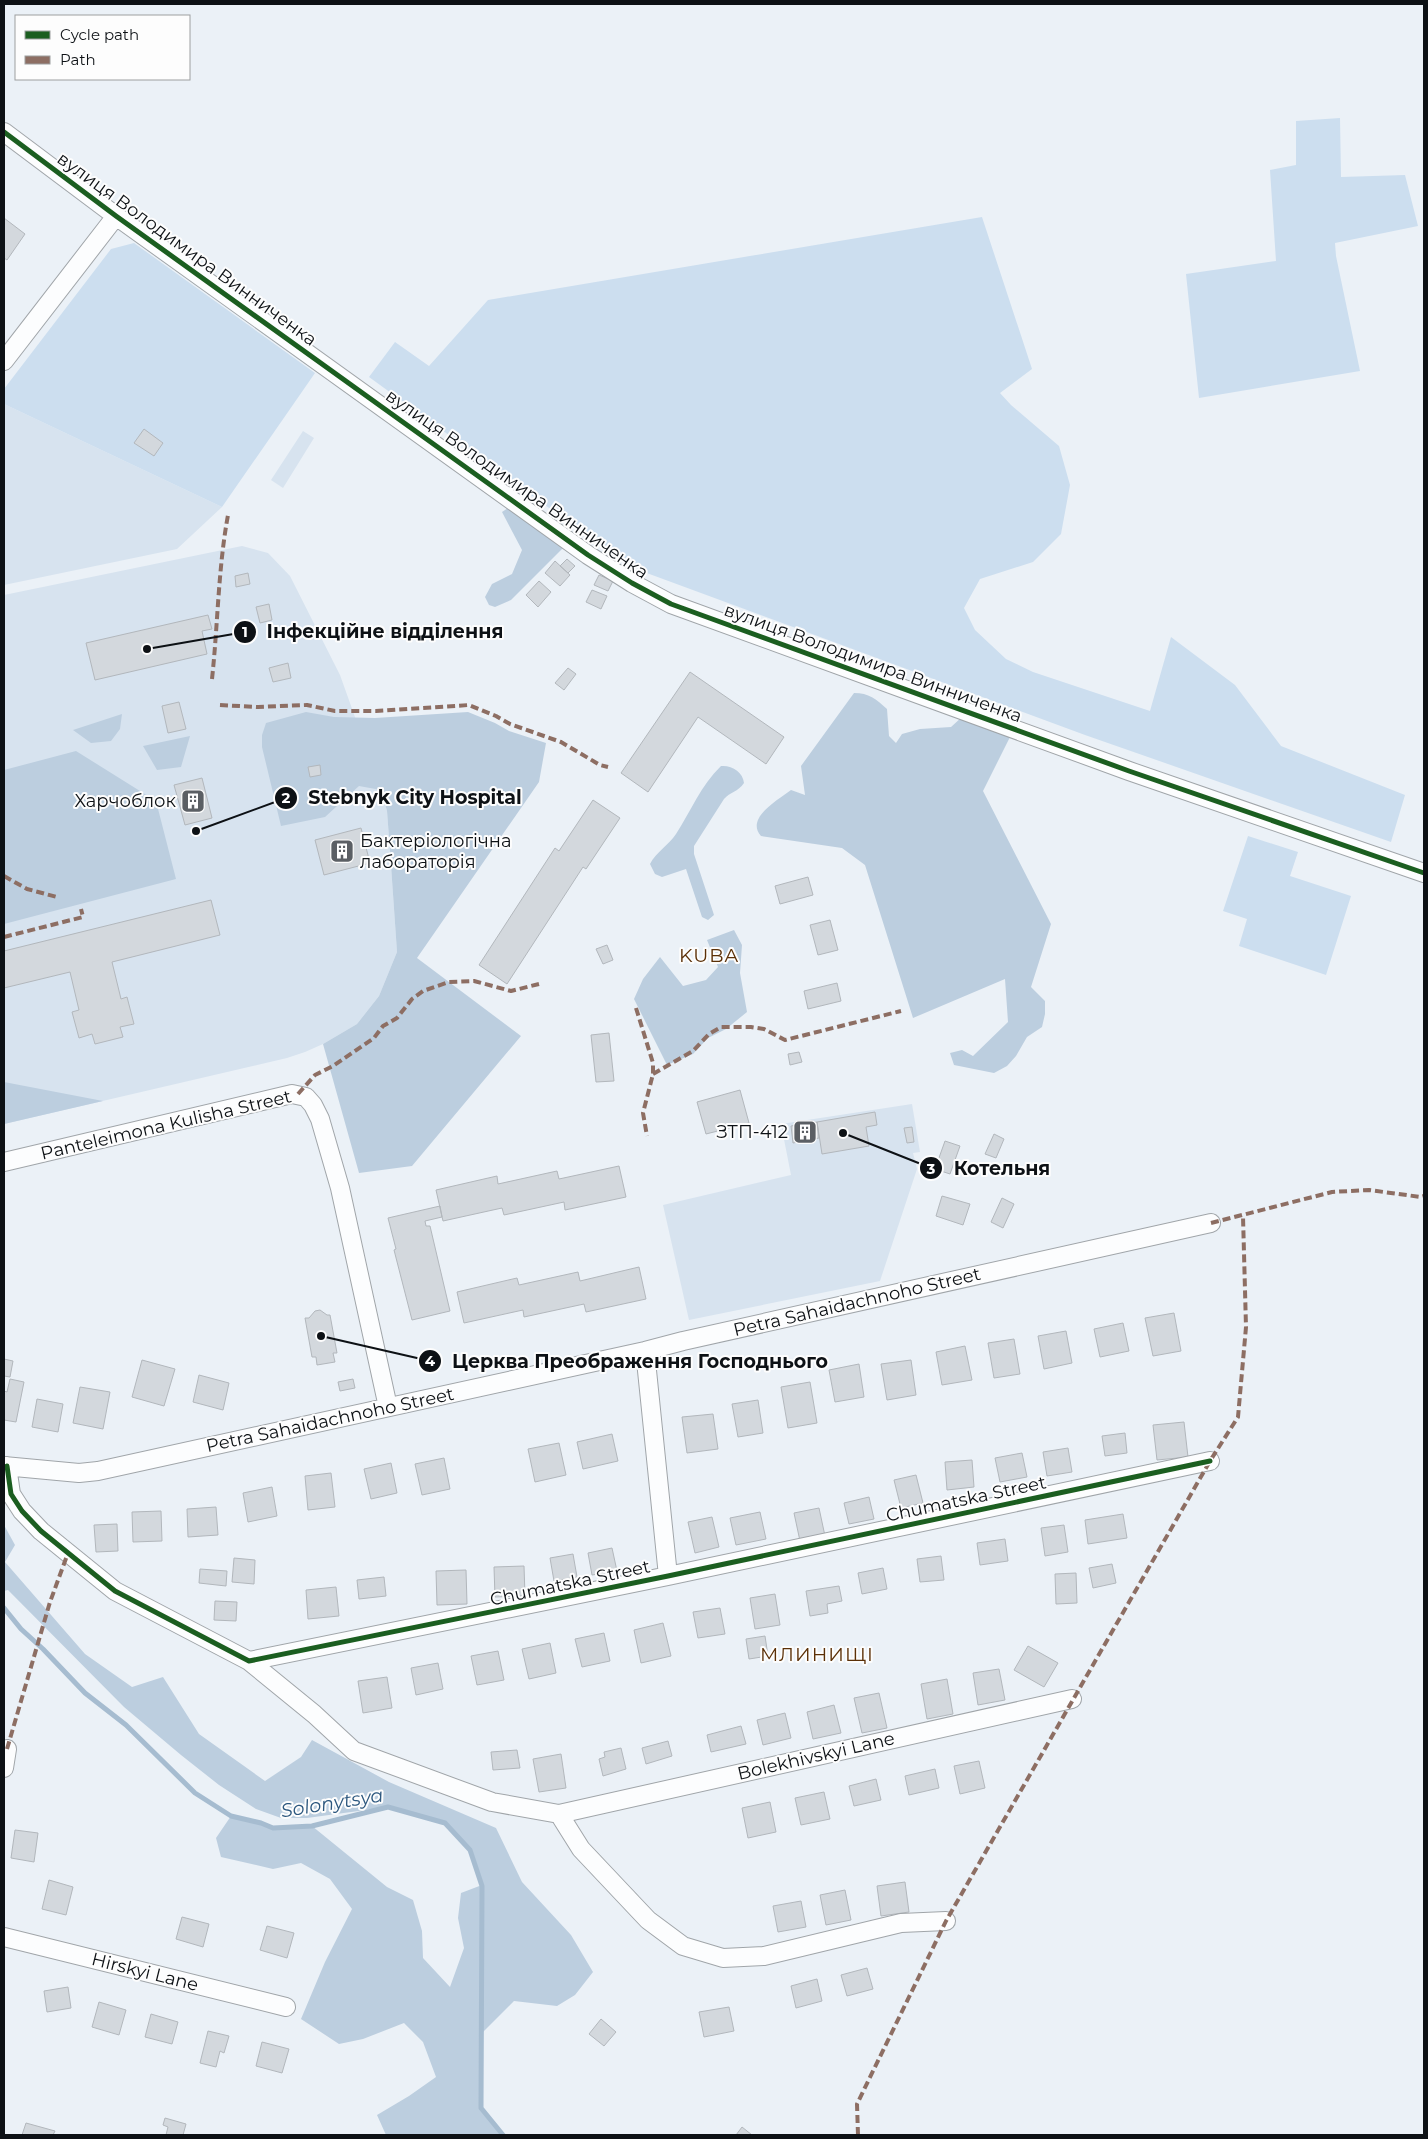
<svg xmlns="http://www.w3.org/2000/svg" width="1428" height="2139" viewBox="0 0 1428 2139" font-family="Montserrat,sans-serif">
<rect width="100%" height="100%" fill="#ebf1f7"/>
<path fill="#d7e3ef" d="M4 404 222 507 177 549 4 585Z
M303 431 314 438 283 488 271 480Z
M242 546 268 553 290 576 340 675 381 790 387 811 390 851 397 952 379 996 357 1024 323 1044 305 1052 287 1058 4 1124V595Z
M912 1104 920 1152 913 1153 917 1169 880 1281 689 1320 663 1205 791 1175 781 1124Z"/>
<path fill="#ccdeef" d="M1340 118 1341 177 1405 175 1418 226 1335 243 1336 256 1360 371 1199 398 1186 274 1276 261 1270 170 1296 165V121Z
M982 217 1032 369 1000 393 1011 405 1059 446 1070 485 1061 534 1033 562 980 579 964 608 975 630 1006 659 1033 672 1150 711 1171 637 1235 685 1281 746 1405 795 1391 842 1085 735 644 572 589 537 369 377 395 342 429 366 488 300Z
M134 243 315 373 222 507 4 404V389L111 249Z
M1248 836 1298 852 1290 876 1351 896 1326 975 1239 946 1247 919 1223 911Z"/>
<path fill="#bccedf" d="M511 506 564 547 511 600 495 607 489 605 485 597 492 584 512 574 522 550 502 512Z
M854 693C869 693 876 699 887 709L889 736 896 743 902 734 920 729 951 727 962 717 1011 735 983 791 1051 924 1031 987 1045 1001V1014L1042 1027 1027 1037 1016 1056 1007 1066 994 1073 954 1065 950 1053 962 1050 973 1056 1008 1022 1005 979 913 1018 865 865 842 848 761 836C745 818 778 800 791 790L805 795 801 766Z
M306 712 334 717 375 718 468 712 495 723 509 731 546 743 539 782 417 958 521 1036 412 1166 359 1173 323 1044 357 1024 379 996 397 952 390 851 387 811 381 790 359 786 325 817 281 826 262 747V735L266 723Z
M122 714 120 729 111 741 91 743 73 730Z
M190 736 181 767 157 770 143 746Z
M76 751 156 801 176 879 4 924V770Z
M721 766C732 765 743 772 744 783 738 792 730 792 724 799L694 846V854L714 915 708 920 702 917 686 869 662 877 655 874 650 864C656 852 668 846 676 834 691 811 701 785 721 766Z
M734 930 742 945 740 973 747 1012 726 1029 708 1038 693 1054 667 1065 634 999 643 979 660 957 683 986 706 980 718 967 707 940Z
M4 1082 103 1101 4 1124Z
M4 1525 15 1545 5 1562 85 1654 132 1687 163 1677 199 1734 265 1781 301 1757 312 1740 389 1782 496 1828 522 1882 571 1935 593 1972 575 1995 557 2006 514 2001 481 2034V2108L503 2135H386L377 2115 409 2096 436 2077 423 2042 404 2023 363 2039 339 2044 301 2019 325 1962 352 1909 330 1879 301 1863 273 1869 221 1857 216 1838 231 1816 261 1823 273 1828 312 1826 387 1887 413 1900 422 1931 423 1958 450 1987 464 1948 458 1918 461 1893 482 1885 470 1850 445 1823 388 1807 307 1818H281L256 1809 219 1785 181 1755 124 1707 8 1590 4 1591Z"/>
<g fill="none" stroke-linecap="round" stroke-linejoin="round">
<path stroke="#a6bcd0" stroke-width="5" d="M4 1608 21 1629 43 1649 85 1693 126 1725 195 1793 231 1816 261 1823 273 1828 312 1826 388 1807 445 1823 470 1850 482 1886 481 2108 503 2135"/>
</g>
<path fill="#d3d8dd" stroke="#b2b7bc" d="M4 218 25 234 7 260 4 258Z
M144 429 163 443 154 456 134 443Z
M567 559 575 566 568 573 560 566Z
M555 561 570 575 560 586 545 573Z
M248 573 250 584 236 587 235 576Z
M599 575 613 581 608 591 594 585Z
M539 581 551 592 538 607 526 595Z
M592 590 607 596 601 609 586 602Z
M269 604 272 620 260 623 256 607Z
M208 615 212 629 202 631 207 654 95 680 86 643Z
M288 663 291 678 273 682 269 668Z
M568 668 576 674 564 690 555 683Z
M690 672 784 737 766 764 698 717 648 792 621 773Z
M179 702 186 729 168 733 162 706Z
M320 765 321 775 310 777 308 767Z
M202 778 212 818 185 825 174 785Z
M593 800 620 818 586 869 583 867 507 984 479 965 555 848 559 851Z
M361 828 370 863 324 875 315 840Z
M808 877 813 895 780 904 775 886Z
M211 900 220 935 112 962 121 999 127 997 134 1024 120 1027 123 1037 95 1044 92 1034 79 1038 72 1012 79 1010 70 972 4 988V951Z
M830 920 838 950 818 955 810 925Z
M607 945 613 960 603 964 596 949Z
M837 983 841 1001 808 1009 804 991Z
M609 1033 614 1081 596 1082 591 1035Z
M799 1052 802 1062 790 1065 788 1054Z
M740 1090 749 1123 706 1134 697 1102Z
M875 1112 877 1125 866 1127 869 1146 822 1154 817 1122Z
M817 1122 819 1138 793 1143 791 1126Z
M912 1127 914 1142 907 1143 904 1128Z
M994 1134 1004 1139 996 1158 985 1154Z
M945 1141 960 1146 950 1174 935 1169Z
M619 1166 626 1197 565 1210 564 1202 504 1215 502 1208 443 1221 436 1190 497 1176 498 1184 557 1171 559 1179Z
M942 1196 970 1204 963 1225 936 1216Z
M1002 1198 1014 1204 1003 1228 991 1222Z
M440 1206 442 1217 425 1221 426 1226H430L450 1311 412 1320 394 1250 396 1249 388 1218Z
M639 1267 646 1299 586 1312 584 1304 524 1317 523 1310 464 1323 457 1292 517 1278 519 1285 578 1272 580 1281Z
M320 1310 327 1315H330L337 1353H333L335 1362 317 1365 316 1357H312L305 1318H309L315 1311Z
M1174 1313 1181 1351 1153 1356 1145 1318Z
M1123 1323 1129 1351 1100 1357 1094 1329Z
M1066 1331 1072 1363 1044 1369 1038 1336Z
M1014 1339 1020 1374 994 1378 988 1343Z
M965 1346 972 1380 942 1385 936 1352Z
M4 1359 13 1361 10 1377 4 1376Z
M142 1360 175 1369 164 1406 132 1397Z
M911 1360 916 1395 887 1400 881 1364Z
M859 1364 864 1397 835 1402 829 1370Z
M199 1375 229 1383 223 1410 193 1402Z
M10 1379 24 1382 16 1422 4 1420V1391L7 1392Z
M353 1379 355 1388 340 1391 338 1382Z
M810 1382 817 1423 788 1428 781 1387Z
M80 1387 110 1392 103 1429 73 1423Z
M37 1399 63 1404 58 1432 32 1427Z
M758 1400 763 1433 738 1437 732 1404Z
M713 1414 718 1449 687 1453 682 1417Z
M1184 1422 1188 1457 1157 1460 1153 1425Z
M1125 1433 1127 1453 1105 1456 1102 1436Z
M612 1434 618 1461 583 1469 577 1442Z
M559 1443 566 1475 535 1482 528 1449Z
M1068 1448 1072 1472 1047 1476 1043 1452Z
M1022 1453 1027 1477 1000 1482 995 1458Z
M444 1458 450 1489 422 1495 415 1464Z
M972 1460 974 1487 947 1490 945 1462Z
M391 1463 397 1493 371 1499 364 1469Z
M331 1473 335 1507 308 1510 305 1476Z
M916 1475 923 1503 901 1508 894 1480Z
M272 1487 277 1516 248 1522 243 1493Z
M869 1497 874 1519 849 1524 844 1503Z
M216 1507 218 1535 188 1537 187 1509Z
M819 1508 825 1536 800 1541 794 1513Z
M161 1511 162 1541 133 1542 132 1512Z
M760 1512 766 1539 736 1545 730 1518Z
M1123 1514 1127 1538 1088 1544 1085 1520Z
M712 1517 719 1547 695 1553 688 1522Z
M117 1524 118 1551 96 1552 94 1525Z
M1064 1525 1068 1552 1045 1556 1041 1528Z
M1005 1539 1008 1561 980 1565 977 1543Z
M612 1548 617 1571 592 1575 588 1553Z
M573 1554 577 1577 554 1581 550 1558Z
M941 1556 944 1580 920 1582 917 1559Z
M234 1558 255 1560 254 1584 232 1582Z
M1112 1564 1116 1583 1093 1588 1089 1568Z
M524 1566 525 1596 495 1597 494 1567Z
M883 1568 887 1589 862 1594 858 1573Z
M200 1569 227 1571 226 1586 199 1583Z
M466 1570 467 1604 437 1605 436 1571Z
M1076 1573 1077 1603 1056 1604 1055 1574Z
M384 1577 386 1596 359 1599 357 1580Z
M839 1586 842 1601 827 1604 828 1613 810 1616 806 1591Z
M336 1587 339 1616 308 1619 306 1590Z
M775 1594 780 1625 755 1629 750 1598Z
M215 1601 237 1602 236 1621 214 1620Z
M720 1608 725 1634 698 1638 693 1612Z
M663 1623 671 1656 641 1663 634 1630Z
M604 1633 610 1661 582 1667 575 1639Z
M765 1636 768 1656 749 1659 746 1639Z
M550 1643 556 1673 529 1679 522 1649Z
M1028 1646 1058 1663 1044 1687 1014 1670Z
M498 1651 504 1680 477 1685 471 1656Z
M438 1663 443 1689 416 1695 411 1668Z
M999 1669 1005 1700 978 1705 973 1673Z
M387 1677 392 1708 363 1713 358 1681Z
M947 1679 953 1714 927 1719 921 1684Z
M879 1693 887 1728 862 1733 854 1698Z
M834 1705 841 1733 813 1739 807 1712Z
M785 1713 791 1738 763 1745 757 1720Z
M741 1726 746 1744 711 1752 707 1735Z
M668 1741 672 1756 646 1764 642 1748Z
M621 1748 626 1769 603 1776 599 1759 605 1757 604 1752Z
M517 1750 520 1768 493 1770 491 1752Z
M561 1754 566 1788 539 1792 533 1759Z
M979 1761 985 1788 960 1794 954 1766Z
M935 1769 939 1788 909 1795 905 1776Z
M876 1779 881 1800 854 1806 849 1786Z
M824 1792 830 1819 801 1825 795 1798Z
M770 1802 776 1832 748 1838 742 1808Z
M15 1830 38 1833 34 1862 11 1858Z
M49 1880 73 1887 66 1915 42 1909Z
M905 1882 909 1912 881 1916 877 1886Z
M845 1890 851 1920 826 1925 820 1895Z
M801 1901 806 1927 778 1932 773 1906Z
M182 1917 209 1924 203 1947 176 1939Z
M267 1926 294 1933 287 1958 260 1950Z
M867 1968 873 1989 847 1996 841 1975Z
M817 1979 822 2001 796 2008 791 1986Z
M68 1987 71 2008 47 2012 44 1991Z
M99 2002 126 2010 119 2035 92 2027Z
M729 2007 734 2031 704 2037 699 2012Z
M151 2014 178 2022 172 2044 145 2037Z
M601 2019 616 2032 604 2046 589 2034Z
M208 2031 229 2036 224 2053 220 2051 216 2067 200 2063Z
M262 2042 289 2049 282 2073 256 2066Z
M165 2118 186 2124 183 2135H166L168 2127 163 2125Z
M26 2123 55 2131 53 2135H22Z
M742 2127 752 2135H736Z"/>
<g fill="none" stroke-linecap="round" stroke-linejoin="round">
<g stroke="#a0a5a9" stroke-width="20">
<path id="minor" d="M4 132 116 216 588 555 632 583 671 604 1129 771 1424 873
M4 361 116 216
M4 1162 292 1094 306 1097 313 1105 320 1119 340 1188 388 1407
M645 1351 668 1576
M4 1466 79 1473 98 1471 645 1351 683 1341 1211 1223
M7 1466 11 1494 22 1511 41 1531 115 1591 249 1661 668 1576 1210 1461
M249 1661 314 1714 354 1751 492 1802 559 1814 1072 1699
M4 1768 7 1749
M559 1814 581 1849 648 1920 683 1946 723 1958 764 1956 901 1923 946 1921
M4 1937 286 2007"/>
</g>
<use href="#minor" stroke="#fcfdfe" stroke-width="18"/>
<path stroke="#8d6e63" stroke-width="4" stroke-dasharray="8 4" stroke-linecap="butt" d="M212 679C218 624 218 569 228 515
M220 705 258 707 307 705 335 711H376L469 705 496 716 510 724 561 742 600 765 608 767
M4 876 27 889 57 897
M4 937 83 917 81 909
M636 1008 653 1063V1074L643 1113 647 1136
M653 1074 693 1051 709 1034 721 1027H751L764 1029 785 1040 901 1011
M298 1094 315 1075 333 1066 374 1038 383 1026 397 1018 412 999 423 991 449 982 474 981 511 991 539 984
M1211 1223 1332 1192 1369 1190 1421 1197 1424 1196
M7 1749 50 1602 68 1553
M858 2135 857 2104 946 1921 1210 1461 1238 1417 1246 1327 1243 1216"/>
<g stroke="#fdfdfd" stroke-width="8">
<path id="cycleway" d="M4 132 116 216 588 555 632 583 671 604 1129 771 1424 873
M7 1466 11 1494 22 1511 41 1531 115 1591 249 1661 668 1576 1210 1461"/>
</g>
<use href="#cycleway" stroke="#1b5e20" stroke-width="5"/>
</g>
<defs>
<g id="building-square" transform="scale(1.25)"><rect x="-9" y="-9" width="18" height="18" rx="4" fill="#5b5f64" stroke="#fdfdfd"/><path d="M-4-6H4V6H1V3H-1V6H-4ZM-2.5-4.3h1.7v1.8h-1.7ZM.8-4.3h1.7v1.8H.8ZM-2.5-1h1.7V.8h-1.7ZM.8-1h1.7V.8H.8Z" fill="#fff"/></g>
</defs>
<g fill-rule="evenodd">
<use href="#building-square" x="193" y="801"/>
<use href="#building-square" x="342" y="851"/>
<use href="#building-square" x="805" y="1132"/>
</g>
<g text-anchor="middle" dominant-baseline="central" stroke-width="4" stroke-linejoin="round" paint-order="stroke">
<g font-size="18" fill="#0d1115" stroke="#fdfdfd">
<text transform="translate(187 249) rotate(36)">вулиця Володимира Винниченка</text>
<text transform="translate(517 484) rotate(35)">вулиця Володимира Винниченка</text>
<text transform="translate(873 663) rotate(20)">вулиця Володимира Винниченка</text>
<text transform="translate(166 1125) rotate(-13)">Panteleimona Kulisha Street</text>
<text transform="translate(857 1302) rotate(-13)">Petra Sahaidachnoho Street</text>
<text transform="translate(330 1420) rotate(-12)">Petra Sahaidachnoho Street</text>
<text transform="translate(966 1499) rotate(-12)">Chumatska Street</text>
<text transform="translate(570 1583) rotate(-12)">Chumatska Street</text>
<text transform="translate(816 1756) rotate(-13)">Bolekhivskyi Lane</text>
<text transform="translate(145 1972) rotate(14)">Hirskyi Lane</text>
</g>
<g font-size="18" fill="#0d1115" stroke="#fdfdfd" text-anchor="end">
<text x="176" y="801">Харчоблок</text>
<text x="360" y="841" text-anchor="start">Бактеріологічна<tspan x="360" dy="21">лабораторія</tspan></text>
<text x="788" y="1132">ЗТП-412</text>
</g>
<g font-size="19" letter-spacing="1" fill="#5b3007" stroke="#fdfdfd">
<text x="709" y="955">KUBA</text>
<text x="817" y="1654">МЛИНИЩІ</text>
</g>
<g font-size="19" font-style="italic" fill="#2c577e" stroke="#fdfdfd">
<text transform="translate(332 1803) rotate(-9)">Solonytsya</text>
</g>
</g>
<path fill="none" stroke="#0d1115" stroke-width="2" d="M147 649L245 632M196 831L286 798M843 1133L931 1168M321 1336L430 1361"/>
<g fill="#0d1115" stroke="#fdfdfd" stroke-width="2">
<circle cx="147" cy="649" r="5"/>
<circle cx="196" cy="831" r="5"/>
<circle cx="843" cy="1133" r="5"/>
<circle cx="321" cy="1336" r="5"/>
<circle cx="245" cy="632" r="12"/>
<circle cx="286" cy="798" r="12"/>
<circle cx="931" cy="1168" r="12"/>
<circle cx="430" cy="1361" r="12"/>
</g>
<g font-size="15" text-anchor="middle" font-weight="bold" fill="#fff">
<text x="245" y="637">1</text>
<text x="286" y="803">2</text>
<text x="931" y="1174">3</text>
<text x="430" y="1366">4</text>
</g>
<g font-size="19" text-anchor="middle" font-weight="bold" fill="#0d1115" stroke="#fdfdfd" stroke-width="4" stroke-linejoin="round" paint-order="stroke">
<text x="385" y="638">Інфекційне відділення</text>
<text x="415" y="804">Stebnyk City Hospital</text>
<text x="1002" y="1175">Котельня</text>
<text x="640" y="1368">Церква Преображення Господнього</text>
</g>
<rect width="1428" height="2139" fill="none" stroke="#0d1115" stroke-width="10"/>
<rect x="15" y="15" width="175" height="65" fill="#fdfdfd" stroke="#9d9fa0"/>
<rect x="25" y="31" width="25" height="8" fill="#1b5e20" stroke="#9d9fa0"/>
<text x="60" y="40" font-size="15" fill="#0d1115">Cycle path</text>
<rect x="25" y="56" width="25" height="8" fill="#8d6e63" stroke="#9d9fa0"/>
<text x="60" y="65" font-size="15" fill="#0d1115">Path</text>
</svg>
